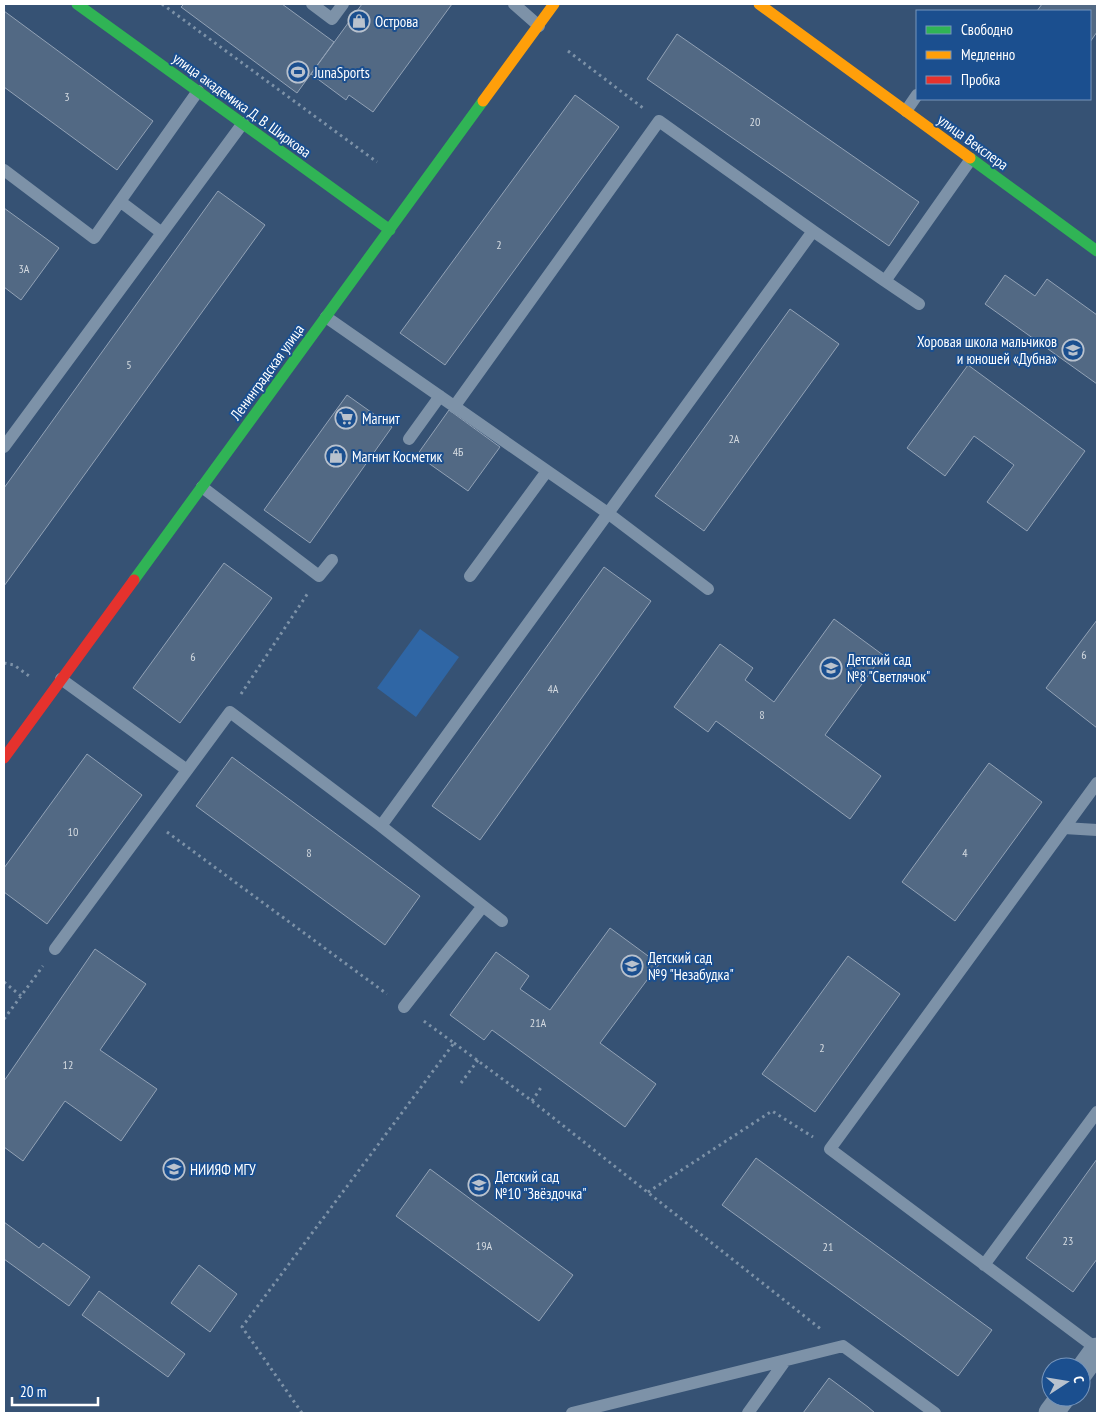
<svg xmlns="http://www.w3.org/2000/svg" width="1101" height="1417" viewBox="0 0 1101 1417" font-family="'PT Sans Narrow',sans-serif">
<rect width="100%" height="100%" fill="#365274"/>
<path fill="#2f66a5" d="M420 629 459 657 416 717 377 688Z"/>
<path fill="#526984" stroke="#92a2b6" d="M184 4H282L334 42 297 93 181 7Z
M362 4H452L373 112 349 95 346 100 311 74Z
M1042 4H1097V32L1090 42V11H1037Z
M4 11 153 121 117 170 4 87Z
M677 34 919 202 889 246 647 79Z
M575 95 619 127 445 365 400 333Z
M218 191 265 225 4 586V488Z
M4 208 59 248 21 300 4 287Z
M1005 275 1035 296 1047 279 1097 315V384L985 304Z
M790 309 839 344 704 531 655 496Z
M968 365 1085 451 1027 531 987 502 1014 465 974 436 945 476 907 448Z
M347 395 392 427 310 543 264 510Z
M449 410 500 447 468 491 417 455Z
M224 563 272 598 180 723 133 688Z
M604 567 651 601 480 840 432 806Z
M834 619 883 655 825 735 881 776 850 819 716 721 708 732 674 707 720 644 753 668 745 680 774 702Z
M1097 620V728L1046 688Z
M87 754 142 795 47 924 4 892V868Z
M232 757 420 896 385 945 196 806Z
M989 763 1042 802 955 921 902 882Z
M610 928 659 964 600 1043 656 1084 625 1127 492 1030 484 1040 450 1015 496 952 529 976 520 989 550 1010Z
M95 949 146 984 100 1050 157 1089 121 1141 65 1101 23 1161 4 1147V1081Z
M848 956 900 994 815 1112 762 1074Z
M756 1158 992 1330 958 1376 722 1205Z
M1097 1159V1259L1073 1292 1026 1258Z
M430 1169 573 1275 539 1321 396 1216Z
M4 1222 39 1248 43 1243 90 1277 69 1306 4 1259Z
M199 1265 237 1294 210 1332 171 1303Z
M99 1291 185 1354 168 1377 82 1315Z
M829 1378 868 1407 875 1413H803Z"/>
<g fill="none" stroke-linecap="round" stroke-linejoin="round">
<path stroke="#7d92a8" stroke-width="3" stroke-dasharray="2.5 4" stroke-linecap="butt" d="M162 4 377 162
M568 51 643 108
M4 663 14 665 29 676
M241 694 308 593
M167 832 387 994
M4 982 21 996
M4 1019 43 966
M454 1043 532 1101 822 1330
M461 1083 478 1060
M532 1101 542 1086
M648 1192 772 1111 813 1137
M302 1413 242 1327 454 1043 421 1019"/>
<path stroke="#7d92a8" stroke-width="12" d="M312 4 332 19 343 4
M514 4 539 26
M906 111 917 95
M4 170 94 238 198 91
M121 202 162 233
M885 281 919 304
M326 317 609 514 708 589
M454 407 659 121 813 231
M409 439 440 396
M4 447 243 123
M202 487 319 576 332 560
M470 576 547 471
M61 679 187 770
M1097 783 830 1149 1097 1349
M381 826 502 921
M1064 828 1097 830
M55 949 230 712 381 826 813 231 885 281 971 159
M404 1007 483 906
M984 1265 1097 1112
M572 1413 843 1346 935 1413
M748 1413 785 1361"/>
<path stroke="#7d92a8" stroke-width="25" d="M1081 1372 1097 1350
M1051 1413 1063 1397"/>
<path stroke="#30b455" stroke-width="11" d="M77 4 390 230
M970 158 1097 251
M134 580 483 101"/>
<path stroke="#ff9f0a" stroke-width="11" d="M759 4 970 158
M483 101 554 4"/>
<path stroke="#e5322d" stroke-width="11" d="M4 758 134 580"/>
</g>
<defs>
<g id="shop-ring" transform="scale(1.125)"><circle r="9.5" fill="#1b4f8f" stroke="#b9c2ce" stroke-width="1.5"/><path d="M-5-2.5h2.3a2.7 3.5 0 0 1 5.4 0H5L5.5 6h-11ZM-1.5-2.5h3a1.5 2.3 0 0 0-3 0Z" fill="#b9c2ce"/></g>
<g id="stadium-ring" transform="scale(1.125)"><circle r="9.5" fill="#1b4f8f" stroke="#b9c2ce" stroke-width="1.5"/><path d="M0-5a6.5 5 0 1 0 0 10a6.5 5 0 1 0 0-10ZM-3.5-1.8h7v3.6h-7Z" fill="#b9c2ce"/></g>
<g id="school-ring" transform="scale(1.125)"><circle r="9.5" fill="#1b4f8f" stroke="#b9c2ce" stroke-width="1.5"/><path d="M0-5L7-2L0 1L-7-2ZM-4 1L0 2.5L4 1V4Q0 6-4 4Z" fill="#b9c2ce"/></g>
<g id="supermarket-ring" transform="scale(1.125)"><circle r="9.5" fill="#1b4f8f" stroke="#b9c2ce" stroke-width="1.5"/><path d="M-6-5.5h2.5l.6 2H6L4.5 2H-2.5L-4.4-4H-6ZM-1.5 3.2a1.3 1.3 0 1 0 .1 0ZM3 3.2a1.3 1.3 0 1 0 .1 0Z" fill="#b9c2ce"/></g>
<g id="university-ring" transform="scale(1.125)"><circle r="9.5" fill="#1b4f8f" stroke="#b9c2ce" stroke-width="1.5"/><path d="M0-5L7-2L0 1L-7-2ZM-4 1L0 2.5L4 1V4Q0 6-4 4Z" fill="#b9c2ce"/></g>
</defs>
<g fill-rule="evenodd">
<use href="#shop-ring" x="359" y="21"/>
<use href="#stadium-ring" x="298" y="72"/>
<use href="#school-ring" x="1073" y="350"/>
<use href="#supermarket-ring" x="346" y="418"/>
<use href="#shop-ring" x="336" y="456"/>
<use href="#school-ring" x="831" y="668"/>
<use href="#school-ring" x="632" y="966"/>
<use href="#university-ring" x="174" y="1169"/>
<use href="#school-ring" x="479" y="1185"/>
</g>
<g text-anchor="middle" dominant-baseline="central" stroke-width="4" stroke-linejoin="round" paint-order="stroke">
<g font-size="12" fill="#d4dae0">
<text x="67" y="96">3</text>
<text x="755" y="121">20</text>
<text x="499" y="244">2</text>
<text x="24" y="268">3А</text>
<text x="129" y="364">5</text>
<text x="734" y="438">2А</text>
<text x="458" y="451">4Б</text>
<text x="1084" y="654">6</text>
<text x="193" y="656">6</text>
<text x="553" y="688">4А</text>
<text x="762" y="714">8</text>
<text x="73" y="831">10</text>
<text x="309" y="852">8</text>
<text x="965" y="852">4</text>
<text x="538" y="1022">21А</text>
<text x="822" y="1047">2</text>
<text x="68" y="1064">12</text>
<text x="1068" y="1240">23</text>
<text x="484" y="1245">19А</text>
<text x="828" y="1246">21</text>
</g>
<g font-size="15" fill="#fff" stroke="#1b4f8f" text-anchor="start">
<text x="375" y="21">Острова</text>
<text x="314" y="72">JunaSports</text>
<text x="1057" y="341" text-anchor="end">Хоровая школа мальчиков<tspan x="1057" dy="17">и юношей «Дубна»</tspan></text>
<text x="362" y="418">Магнит</text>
<text x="352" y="456">Магнит Косметик</text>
<text x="847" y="659">Детский сад<tspan x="847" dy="17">№8 "Светлячок"</tspan></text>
<text x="648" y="957">Детский сад<tspan x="648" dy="17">№9 "Незабудка"</tspan></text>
<text x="190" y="1169">НИИЯФ МГУ</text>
<text x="495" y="1176">Детский сад<tspan x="495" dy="17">№10 "Звёздочка"</tspan></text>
</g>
<g font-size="15" fill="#fff" stroke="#1b4f8f">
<text transform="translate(242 105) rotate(36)">улица академика Д. В. Ширкова</text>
<text transform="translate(973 142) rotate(36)">улица Векслера</text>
<text transform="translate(267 372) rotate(-54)">Ленинградская улица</text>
</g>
</g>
<rect width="1101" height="1417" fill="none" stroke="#ffffff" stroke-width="10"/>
<rect x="916" y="10" width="175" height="90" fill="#1b4f8f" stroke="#7695bc"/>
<rect x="926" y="26" width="25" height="8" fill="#30b455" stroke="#7695bc"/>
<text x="961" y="35" font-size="15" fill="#ffffff">Свободно</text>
<rect x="926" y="51" width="25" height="8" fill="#ff9f0a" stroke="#7695bc"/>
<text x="961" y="60" font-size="15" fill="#ffffff">Медленно</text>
<rect x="926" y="76" width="25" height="8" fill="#e5322d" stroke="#7695bc"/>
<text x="961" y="85" font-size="15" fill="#ffffff">Пробка</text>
<g transform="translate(1066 1382) rotate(78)"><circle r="24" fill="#1b4f8f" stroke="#7695bc"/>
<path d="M0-4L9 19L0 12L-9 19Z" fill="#b9c2ce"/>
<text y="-8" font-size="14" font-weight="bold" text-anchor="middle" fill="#ffffff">С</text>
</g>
<path d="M12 1397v8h86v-8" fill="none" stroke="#ffffff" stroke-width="2.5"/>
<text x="20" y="1397" font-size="15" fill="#ffffff" stroke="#1b4f8f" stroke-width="4" paint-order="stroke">20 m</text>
</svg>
